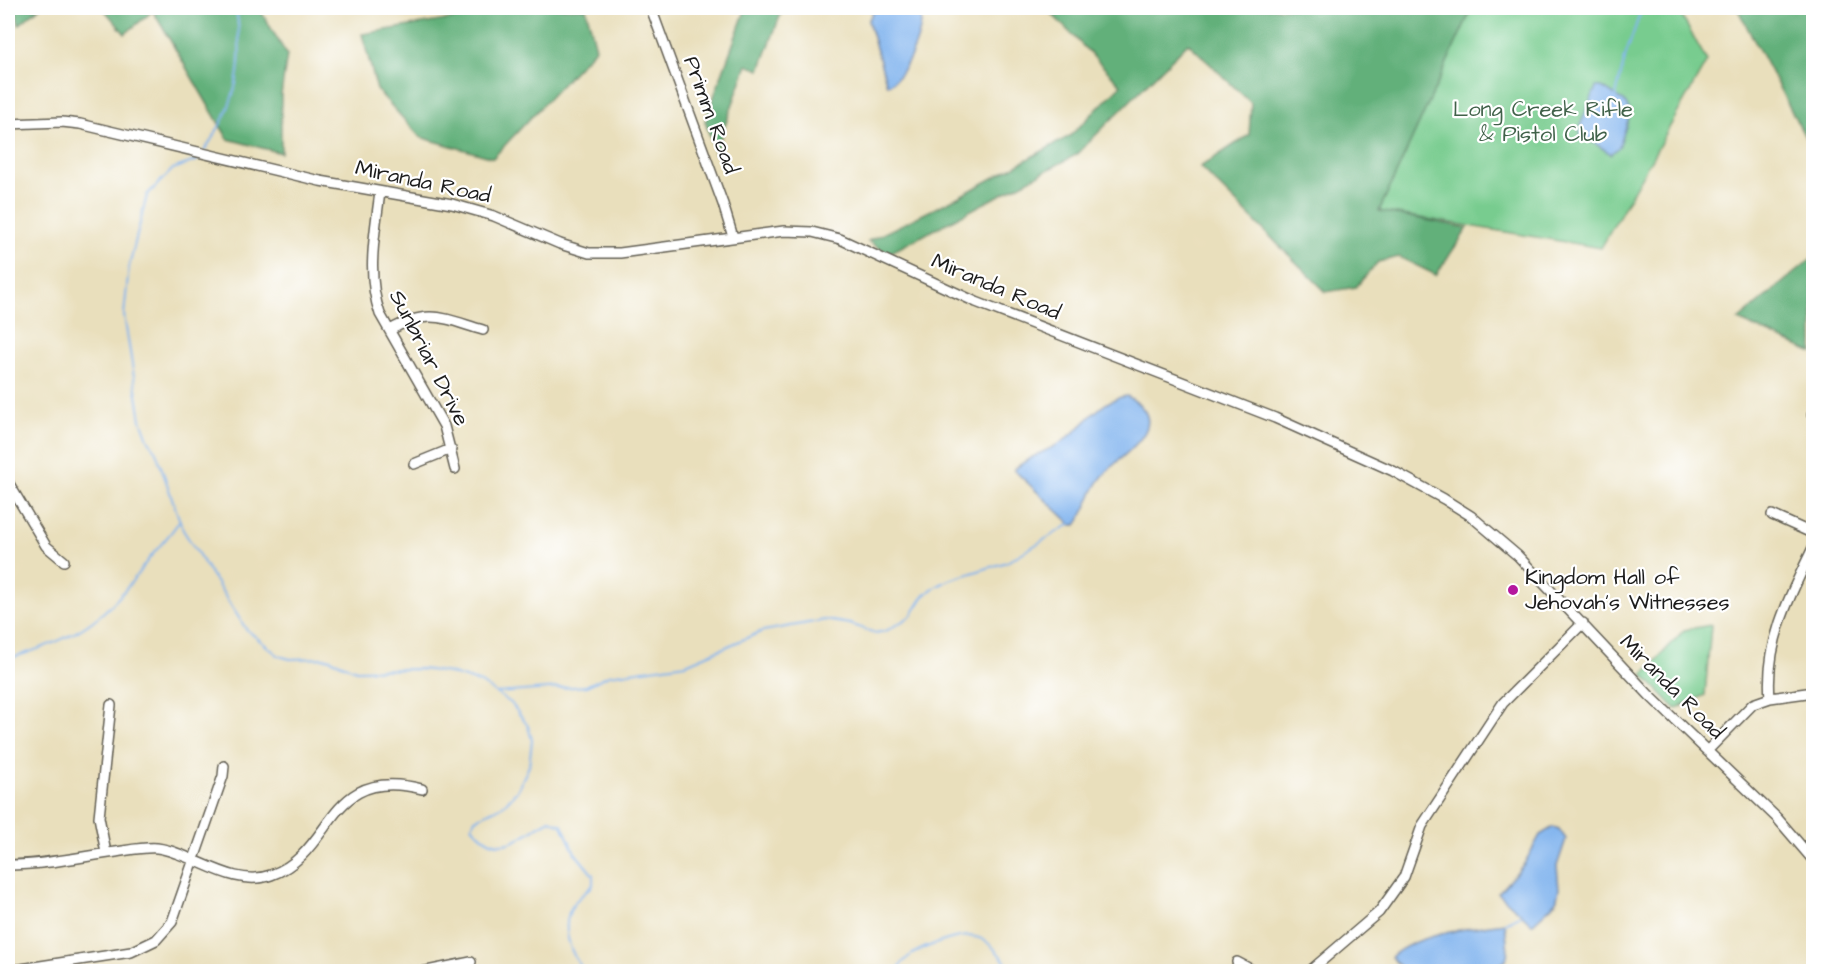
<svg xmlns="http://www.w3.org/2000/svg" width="1821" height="979" viewBox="0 0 1821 979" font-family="'Architects Daughter',sans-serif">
<rect width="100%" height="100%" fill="#fff"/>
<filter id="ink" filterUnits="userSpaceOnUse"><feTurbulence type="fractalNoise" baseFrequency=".0167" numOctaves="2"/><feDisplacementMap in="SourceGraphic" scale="12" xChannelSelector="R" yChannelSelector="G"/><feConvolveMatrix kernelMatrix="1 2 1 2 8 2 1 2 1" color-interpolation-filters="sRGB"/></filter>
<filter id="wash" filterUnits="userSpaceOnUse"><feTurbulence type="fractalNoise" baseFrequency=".008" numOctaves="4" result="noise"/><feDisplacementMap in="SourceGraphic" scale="24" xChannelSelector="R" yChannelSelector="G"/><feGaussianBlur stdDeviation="1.35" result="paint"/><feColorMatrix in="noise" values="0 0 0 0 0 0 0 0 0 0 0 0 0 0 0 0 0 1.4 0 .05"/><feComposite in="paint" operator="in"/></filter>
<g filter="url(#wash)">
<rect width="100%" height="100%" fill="#e9dfbc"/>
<path fill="#78cc8f" stroke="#4a7456" stroke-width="1.5" d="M1472 8H1677L1707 61 1601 248 1379 211Z
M1711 625 1705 695 1676 709 1643 675 1684 630Z"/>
<path fill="#62b07a" stroke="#3f664b" stroke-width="1.5" d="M15 8H39L19 25Z
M103 8H259L287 55 281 95V153L228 139 153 11 125 34Z
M481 8H586L596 48 493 158 420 137 377 90 362 34 463 17Z
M746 8H783L760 70 747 65 715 153 705 121Z
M1046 8H1472L1379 211 1468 228 1436 275 1399 257 1378 262 1356 287 1326 292 1200 167 1249 135 1251 103 1188 43 1076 155 888 254 868 241 960 196 1070 136 1121 85Z
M1737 8H1813V152Z
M1813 257V353L1738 320Z"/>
<path fill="#81b4ee" stroke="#4e6885" stroke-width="1.5" d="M892 8H919C929 23 904 81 887 85L868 21 873 12Z
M1596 87H1602L1624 101 1631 112 1619 147 1611 154 1580 134 1581 123Z
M1127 396C1177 424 1124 451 1103 476 1090 490 1088 510 1076 525H1072L1014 470C1028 456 1047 452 1063 441 1084 427 1101 398 1127 396Z
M1553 827 1559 829 1566 839 1557 866 1559 889 1556 902 1532 924 1498 893 1524 864 1540 835Z
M1505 923 1508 951 1506 960 1489 971H1405L1391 957C1414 935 1472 927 1505 923Z"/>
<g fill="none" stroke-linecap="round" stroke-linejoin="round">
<path stroke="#81b4ee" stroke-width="2" d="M1615 99 1626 54 1642 8
M204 151C238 102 245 66 236 8
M201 156 198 160 173 169 147 195 129 267 124 315 141 420 148 439 156 452 183 530 246 629 279 656 290 659 328 658 356 670 422 669 449 673 481 683 511 703 528 726 532 740 529 766 517 791 504 805 475 819 472 826C502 863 521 834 550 820L562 825 575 853 593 875V885C588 891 581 895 576 901 558 922 569 955 586 972
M8 659C75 638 104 623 145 564 156 549 170 536 180 520
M497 693 586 686 609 675 686 664 763 631 825 620 850 624 875 633 886 631 911 616 923 597 932 589 949 580 1007 562 1072 523
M1505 923 1521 915
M896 972C905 956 916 951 932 945 978 929 984 933 1013 972"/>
</g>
</g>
<g filter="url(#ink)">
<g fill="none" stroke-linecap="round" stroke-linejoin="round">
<g stroke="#646054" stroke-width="12">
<path id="minor" d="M651 8 723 204 733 237
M8 124 62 122 80 124 320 181 452 204 494 216 560 244 589 253H620L784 231 812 232 840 239 976 302 1275 418 1393 471 1444 499 1471 516 1518 556 1649 695 1777 818 1814 861
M380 192C375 233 366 274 380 314L444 426 455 469
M390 330C429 308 442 318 483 330
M1812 415 1814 416
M414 464 451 449
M8 482 46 546 64 561
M1772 515 1814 534
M1770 698C1765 642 1790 595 1814 546
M1707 751 1753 704 1770 698 1814 692
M106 853 99 817 111 705
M8 865C44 865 80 857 116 852 130 850 144 847 157 848 194 853 233 889 271 875 336 852 325 764 422 789
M1237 962 1256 972
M8 971 131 952 156 940 172 922 223 776 224 766
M422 972 471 962
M1305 972 1311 970 1379 912 1404 877 1422 826 1503 703 1583 623"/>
</g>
<use href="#minor" stroke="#fff" stroke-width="9"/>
</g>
</g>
<circle fill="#b5179e" stroke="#fff" stroke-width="2" cx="1513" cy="590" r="6"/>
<g text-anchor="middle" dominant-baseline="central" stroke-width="4.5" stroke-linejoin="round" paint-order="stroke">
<g font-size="22" fill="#41624a" stroke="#fff">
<text x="1543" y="109">Long Creek Rifle<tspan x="1543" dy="25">&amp; Pistol Club</tspan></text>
</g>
<g font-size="22" fill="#1c1c1c" stroke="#fff">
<text transform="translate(711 115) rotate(70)">Primm Road</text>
<text transform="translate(423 182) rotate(12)">Miranda Road</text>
<text transform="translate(996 287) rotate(23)">Miranda Road</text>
<text transform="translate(429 358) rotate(63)">Sunbriar Drive</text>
<text transform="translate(1672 687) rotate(45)">Miranda Road</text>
</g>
<g font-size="22" fill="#1c1c1c" stroke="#fff" text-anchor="start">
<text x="1525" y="577">Kingdom Hall of<tspan x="1525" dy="25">Jehovah’s Witnesses</tspan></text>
</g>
</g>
<rect width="1821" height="979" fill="none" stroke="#fff" stroke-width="30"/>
</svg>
